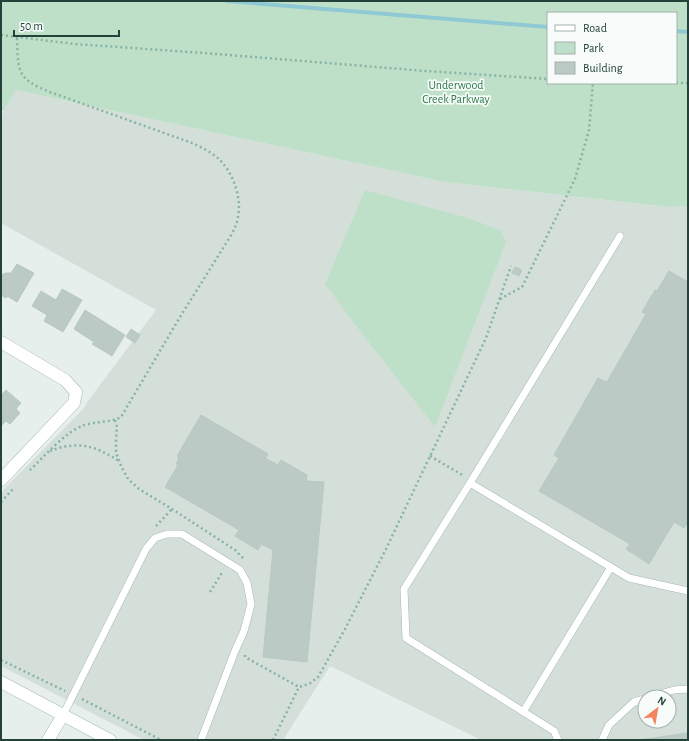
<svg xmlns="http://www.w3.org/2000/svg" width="689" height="741" viewBox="0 0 689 741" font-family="'Alegreya Sans',sans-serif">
<rect width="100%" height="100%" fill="#e6efeb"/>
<path fill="#d4dfda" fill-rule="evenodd" d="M16 90 445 182 669 207 688 206V740H481L330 666 283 740H144L1 666V494L5 488 84 408 88 401 156 310 1 223V116ZM645 697H669V721H645Z"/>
<path fill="#bfe0c8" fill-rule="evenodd" d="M1 1H688V206L669 207 445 182 16 90 4 111 1 110ZM548 13H676V83H548Z
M365 190 468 218 500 230 506 242 435 427 357 327 325 284Z"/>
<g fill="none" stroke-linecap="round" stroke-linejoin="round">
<path stroke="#8ec9d4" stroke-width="4" d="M227 1 548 27
M676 31 688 32"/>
</g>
<path fill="#bbcac4" stroke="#b8c9c2" d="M17 264 34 273 17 302 7 296 6 298 1 295V275L6 273H11Z
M515 267 522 270 519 276 512 273Z
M669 271 688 282V522L684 528 674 522 649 564 626 549 630 544 539 491 559 458 554 455 598 378 607 382 646 314 642 312 655 290 657 291Z
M62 289 82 300 63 332 44 321 47 315 32 306 41 291 56 300Z
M85 310 125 335 112 356 92 344 94 342 74 329Z
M131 329 140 335 135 343 126 337Z
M6 390 21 403 16 409 20 413 10 424 6 421 2 425 1 423V395Z
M201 415 268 454 265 458 278 465 281 460 307 475 306 481 324 482 307 662 263 657 273 550 261 544 258 550 235 536 239 530 165 487 178 465 176 464 179 458 177 456Z
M688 733V740H639Z"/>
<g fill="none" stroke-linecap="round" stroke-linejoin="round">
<g stroke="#a8b8b2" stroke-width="8">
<path id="service" d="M470 483 620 236
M650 697 674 690 688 689
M523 712 611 567
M63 715 146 549 155 538 167 534H182L240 570 247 583 251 604 244 631 235 651 201 740
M558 740 554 731 406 638 404 589 470 483 629 578 688 591
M602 740 609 725 634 702 645 699"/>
</g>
<g stroke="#a8b8b2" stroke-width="13">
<path id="minor" d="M1 342 65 380 76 392 74 403 1 480
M1 682 110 740
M48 740 63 715"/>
</g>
<path stroke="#86b3a5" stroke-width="2.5" stroke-dasharray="2 3" stroke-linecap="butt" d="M1 35 75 44 204 53 426 71 548 79
M17 38C18 72 17 79 50 92L192 143C201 147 211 152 219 159 233 173 242 197 238 217 237 224 234 230 230 237L180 317 121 417C110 423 94 421 82 426 64 433 44 457 30 470
M676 83H688
M500 299 522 287 575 179 589 130 593 83
M115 420 117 427 116 440V453L122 468 128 479 139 489 172 509 235 550 244 559
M50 451C56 449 63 446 69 446 88 443 103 451 119 461
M430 456 464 476
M1 502 13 489
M156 526 172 509
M210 592 223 571
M245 655V657L299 687
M1 660 65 691
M82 699 161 740
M273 740 299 687 309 684 318 677 345 629 386 549 486 338 511 266"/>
<use href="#service" stroke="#fff" stroke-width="7"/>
<use href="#minor" stroke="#fff" stroke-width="12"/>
</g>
<g text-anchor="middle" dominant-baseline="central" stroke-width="3.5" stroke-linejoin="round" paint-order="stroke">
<g font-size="12" fill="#2d7a4b" stroke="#f7fbf9">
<text x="456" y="85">Underwood<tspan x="456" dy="14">Creek Parkway</tspan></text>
</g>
</g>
<rect width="689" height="741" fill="none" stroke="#24423a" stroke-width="4"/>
<rect x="547" y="12" width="130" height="72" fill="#f7fbf9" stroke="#a3b1ad"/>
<rect x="555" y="25" width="20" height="6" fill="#ffffff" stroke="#a3b1ad"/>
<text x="583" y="32" font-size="12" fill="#24423a">Road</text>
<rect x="555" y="42" width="20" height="12" fill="#bfe0c8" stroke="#a3b1ad"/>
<text x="583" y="52" font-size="12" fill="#24423a">Park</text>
<rect x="555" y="62" width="20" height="12" fill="#bbcac4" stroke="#a3b1ad"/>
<text x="583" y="72" font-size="12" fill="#24423a">Building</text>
<g transform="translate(657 709) rotate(31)"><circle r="19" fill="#f7fbf9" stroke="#a3b1ad"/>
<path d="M0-3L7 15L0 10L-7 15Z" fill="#f4845f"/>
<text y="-6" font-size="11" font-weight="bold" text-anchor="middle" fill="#24423a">N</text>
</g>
<path d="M14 30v6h105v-6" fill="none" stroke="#24423a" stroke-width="2"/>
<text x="20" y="30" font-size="12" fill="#24423a" stroke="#f7fbf9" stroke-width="3" paint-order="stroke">50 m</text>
</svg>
